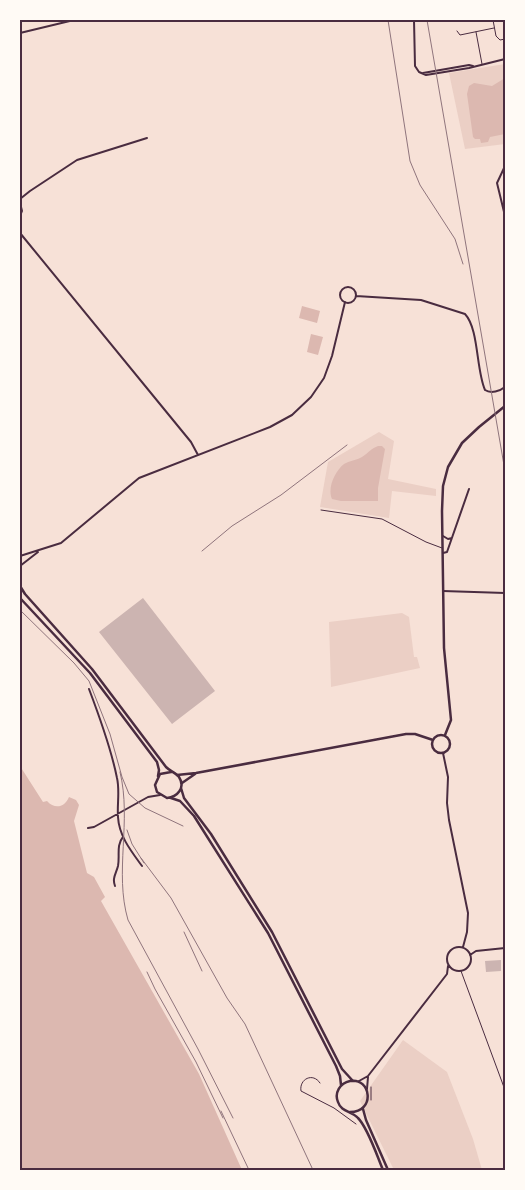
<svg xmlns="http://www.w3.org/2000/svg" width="525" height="1190" viewBox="0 0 525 1190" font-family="'PT Sans Narrow',sans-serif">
<rect width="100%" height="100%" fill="#f7e1d7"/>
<path fill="#ebcfc5" d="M505 64V144L465 149 449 73Z
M379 432 394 441 388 479 436 489V496L392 491 389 518 320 507 328 462Z
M402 613 409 617 414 657H417L420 668 331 687 329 622Z
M403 1040 447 1072 473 1139 482 1170H394L360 1101Z"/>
<path fill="#dcb8b0" d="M505 78V134L490 137 488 142 481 143 480 139H475L473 137 467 94 469 86 474 83 492 86Z
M302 306 320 311 317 323 299 318Z
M311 334 323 337 318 355 307 352Z
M378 446H382L385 449 378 488V501H341L332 499C327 488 335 471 344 464 349 461 357 460 362 457 368 453 372 448 378 446Z
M20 766 43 802 47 801C55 810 65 807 69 797L76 800 79 805 74 821 87 873 94 877 105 897 101 901 199 1074 242 1170H20Z"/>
<path fill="#ccb4b1" d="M143 598 215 691 172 724 99 632Z
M501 960V971L486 972 485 961Z"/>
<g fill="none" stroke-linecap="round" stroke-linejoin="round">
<path stroke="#4a2c40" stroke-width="1" d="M371 1087V1100"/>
<path stroke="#4a2c40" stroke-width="1" d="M493 20 496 36 500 40 505 39
M457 31 460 35 494 28
M476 32 482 64
M321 510 382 519 426 542 442 548
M461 971 505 1090
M320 1083C313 1072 299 1079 301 1091L334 1108 356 1124"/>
<path stroke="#4a2c40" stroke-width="2" d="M414 20 415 66 419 72 426 75 469 68 505 59
M20 33 74 20
M423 73 469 65 473 66
M505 166 497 183 505 216
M20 199 30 191 77 160 147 138
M20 203 22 211 20 216
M20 233 191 442 198 455
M340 295a8 8 0 1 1 16 0a8 8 0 1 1-16 0Z
M356 296 421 300 465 314C479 329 476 370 485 390 491 394 500 391 505 387
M443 536 448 539 452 538
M443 553 447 552 469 489
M20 556 61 543 139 478 270 427 292 415 311 397 324 378 332 356 345 302
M20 566 38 552
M443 591 505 593
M89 689C100 718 111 748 117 778 120 791 117 804 118 817 119 836 131 851 142 866
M443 753 448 777 447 803 449 820 468 913 467 932 463 947
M88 828 94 827 148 797 160 795
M115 886C112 878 116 874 118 866 120 856 116 845 123 837
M447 959a12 12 0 1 1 24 0a12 12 0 1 1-24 0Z
M470 955 476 951 505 948
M359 1081 368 1076 447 974 448 966
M367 1089 368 1077"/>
<path stroke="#4a2c40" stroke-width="2.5" d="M432 744a9 9 0 1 1 18 0a9 9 0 1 1-18 0Z
M445 735 451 720 444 648 442 511 443 486 448 467 462 443 479 427 505 406
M177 775 196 773 406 734H415L433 740
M182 783 195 774"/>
<path stroke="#4a2c40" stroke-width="2.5" d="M20 586 25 594 92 669 166 767C170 771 176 773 179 777 186 788 177 797 167 798L157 792 155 785 160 774 171 772
M20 598 90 673 157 762 159 770 158 776
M181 788 184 798 211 834 272 932 342 1069 353 1081
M171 798 180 801 194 816 268 933 336 1066 340 1076 341 1085
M363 1109 366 1120 388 1170
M350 1112C376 1112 371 1077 350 1081 340 1083 334 1093 338 1102 341 1112 352 1111 358 1118 368 1128 377 1156 383 1170"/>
<path stroke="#8f747c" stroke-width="1" d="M388 20 410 161 420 185 455 239 463 264
M427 20 505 471
M202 551 232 526 281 495 347 445
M20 610 74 663 89 681 110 734 122 777 129 794 145 808 183 826
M120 772C132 821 114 872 128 920L198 1049 233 1118
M127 830 132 844 144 863
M141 858 171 898 227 998 245 1024 313 1170
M184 932 202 971
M147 972 155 989 196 1062 223 1118
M221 1111 249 1170"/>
</g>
<rect width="525" height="1190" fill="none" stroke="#fffaf5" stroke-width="42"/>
<rect x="21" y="21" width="483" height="1148" fill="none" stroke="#4a2c40" stroke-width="2"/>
</svg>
